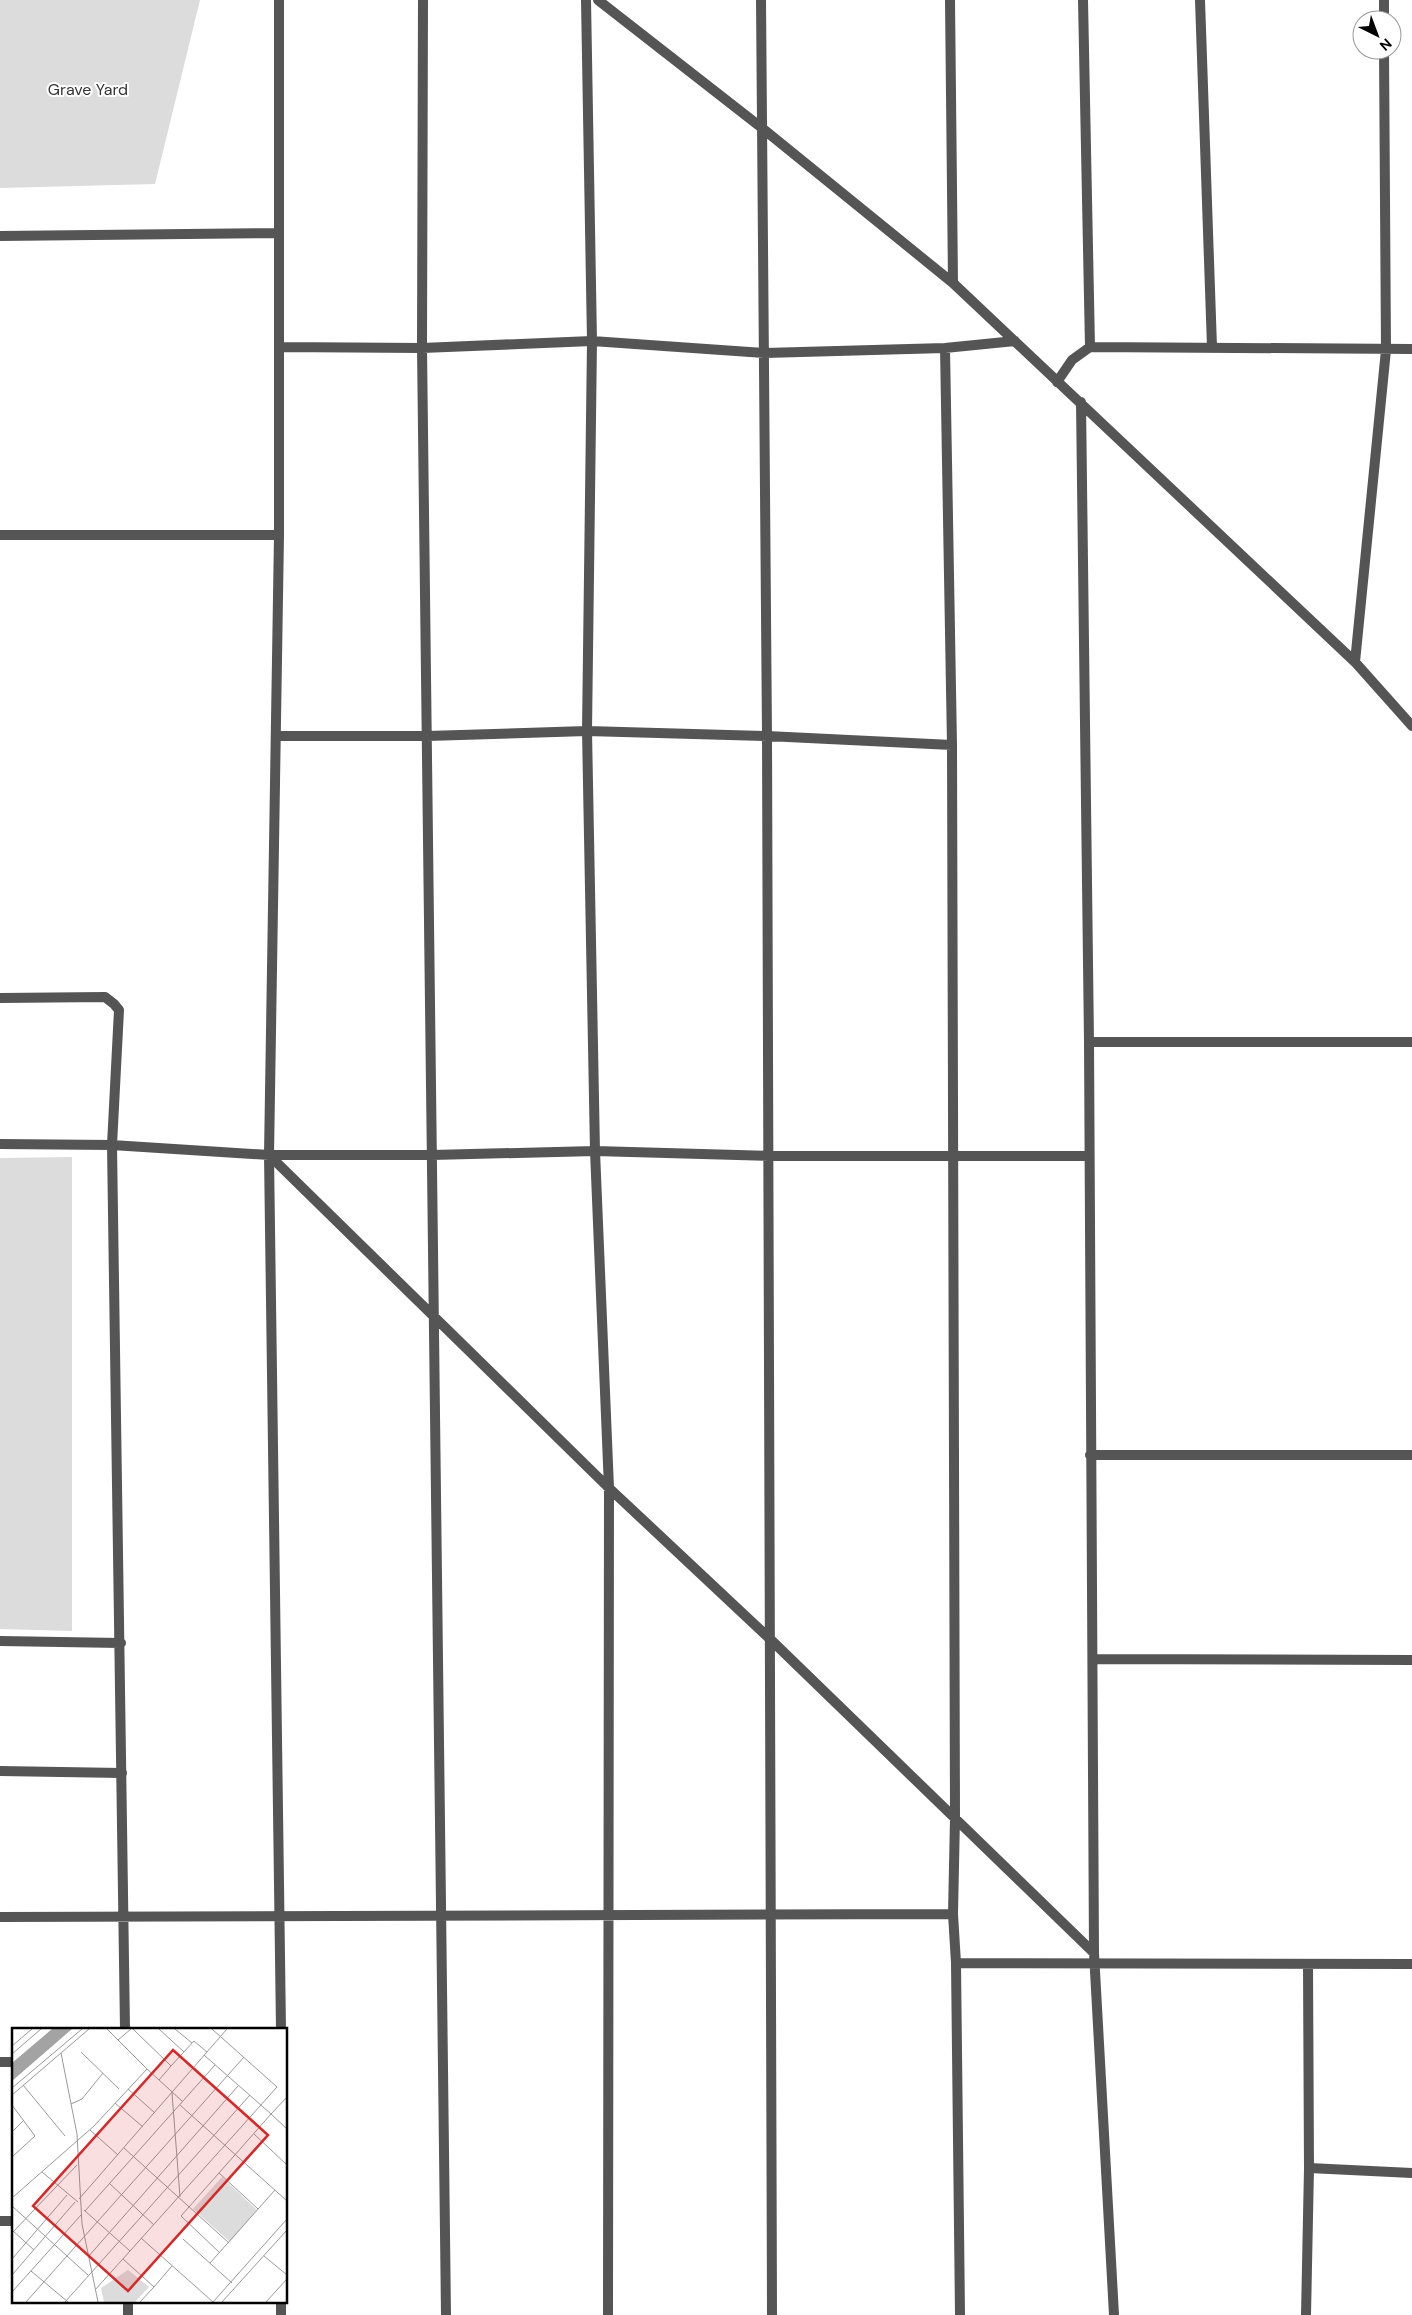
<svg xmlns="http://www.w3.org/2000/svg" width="1412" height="2315" viewBox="0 0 1412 2315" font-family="'DM Sans',sans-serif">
<rect width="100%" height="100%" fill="#fff"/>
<path fill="#dcdcdc" d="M0 0H200L155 184 0 188Z
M72 1157V1631L0 1629V1158Z"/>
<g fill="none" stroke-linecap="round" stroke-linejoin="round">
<path stroke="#555" stroke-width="10" d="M0 1771 122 1773
M0 2062H14"/>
<path stroke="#555" stroke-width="10" d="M279 0V347L422 348 592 341 765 353 945 348 1015 341
M423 0 422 348 446 2315
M586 0 592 341 587 731 595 1151 609 1488 608 2315
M598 0 762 128 953 283 1355 662 1412 726
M761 0 767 736 772 2315
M950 0 953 283
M1083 0 1090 347
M1200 0 1212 347
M1384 0V20
M0 236 279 233
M279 347V535L269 1155 281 2029
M945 348 952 745 955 1818 953 1914 956 1963 960 2315
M1057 382 1072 360 1090 347 1412 349
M1081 402 1089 1042 1094 1953 1114 2315
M0 535H279
M1355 662 1386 350 1384 50
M276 736H427L587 731 767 736 952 745
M0 998 105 997 114 1004 119 1010 112 1145 125 2029
M1089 1042H1412
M0 1144 112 1145 269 1155H432L595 1151 769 1156H1089
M269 1155 609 1488 769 1638 1094 1953
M1090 1455H1412
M0 1641 121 1643
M1093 1659 1412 1660
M0 1917 953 1914
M956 1963 1412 1964
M1308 1964 1309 2168
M0 2221H14
M128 2301V2315
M281 2301V2315
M1306 2315 1309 2168 1412 2173"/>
</g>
<g text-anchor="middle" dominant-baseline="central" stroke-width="4" stroke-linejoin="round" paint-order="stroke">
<g font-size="16" fill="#333" stroke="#fff">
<text x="88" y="89">Grave Yard</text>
</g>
</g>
<g transform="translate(12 2028)">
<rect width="275" height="275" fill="#fff"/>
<path d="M210 149 245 182 218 214 181 181ZM116 242 137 259 123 274H92L89 260Z" fill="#dcdcdc"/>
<path d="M40 1H60L0 53V35Z" fill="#a3a3a3"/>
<path fill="none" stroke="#999" stroke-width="1" d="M121 1 159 38 182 13 195 24M147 1 172 24M163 1 180 15M106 12 119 1M0 18 20 1M69 24 107 61M49 25 65 106 70 196 86 274M0 26 29 1M192 27 259 86 169 188 208 225M135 41 170 73M147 52 159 38M11 57 53 108M0 60 70 1M116 61 143 85M160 65 168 169M0 67 77 1M275 69 259 86 275 101M103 75 131 99M59 76 70 71 91 45M0 77 23 108 0 129M168 77 275 173M78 102 106 127M0 104 12 92M242 106 275 137M112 120 217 215M30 144 66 174M207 145 246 181M97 155 142 197M0 170 82 98 135 41 95 1M67 171 215 1M0 178 77 248M72 182 118 223 83 262M73 183 203 37M0 202 22 222M0 205 65 137M129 210 201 274M171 211 220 255M118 223 265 59 200 1M252 228 275 247M76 229 226 58M0 231 55 167M111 231 142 259 128 274M198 235 263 162M19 243 56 274M0 247 63 174M142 259 160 238M0 264 69 187M14 274 232 29M53 274 238 67M201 274 275 191M210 274 275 202M254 274 275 251"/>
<path fill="#d62828" fill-opacity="0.15" stroke="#d62828" stroke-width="2.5" d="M161 22 256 107 116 263 21 178Z"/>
<rect width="275" height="275" fill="none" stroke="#000" stroke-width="2.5"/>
</g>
<g transform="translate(1377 35) rotate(138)"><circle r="24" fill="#ffffff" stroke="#999999"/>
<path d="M0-4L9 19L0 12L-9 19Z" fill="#000000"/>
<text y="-8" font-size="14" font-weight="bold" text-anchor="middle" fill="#000000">N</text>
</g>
</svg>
